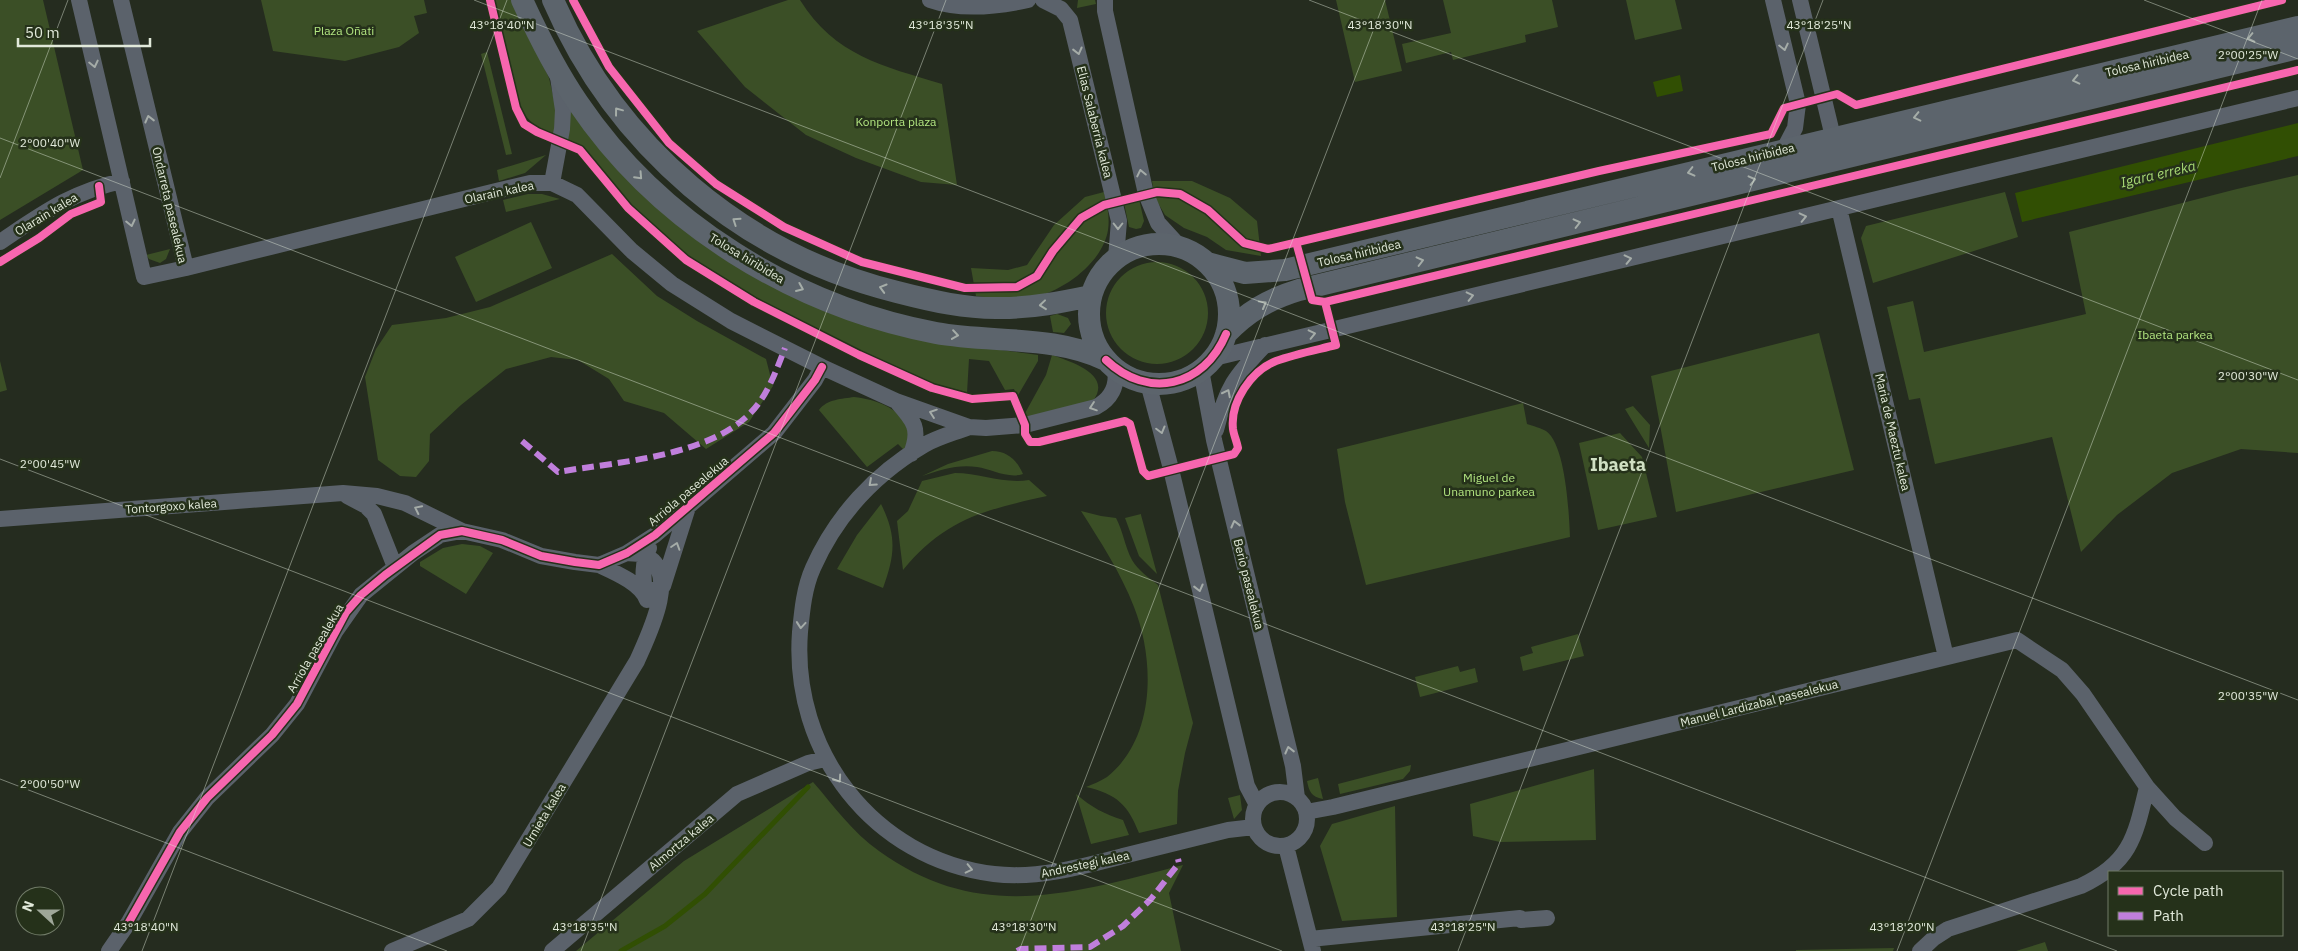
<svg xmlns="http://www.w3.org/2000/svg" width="2298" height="951" viewBox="0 0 2298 951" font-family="'IBM Plex Sans',sans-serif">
<rect width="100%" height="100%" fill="#252c1f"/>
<path fill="#3b4f26" d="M0 0H43L83 170 0 220Z
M261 0H424L427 13 414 16 419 33 399 47 345 61 273 51Z
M493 0H513L549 78 556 108 554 134C532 125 526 121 517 98Z
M788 0H800C835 56 883 66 942 84L957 185 921 182 856 158 806 135 745 87 697 31Z
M1078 0H1095L1096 4 1077 8Z
M1336 0H1385L1402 71 1355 82Z
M1443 0H1552L1558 27 1525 35 1526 42 1453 60 1451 52 1406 63 1402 44 1451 33Z
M1626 0H1675L1682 29 1635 40Z
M487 52 512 154 506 155 481 54Z
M570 105 697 239 925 340 1038 355V361L1017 397 1014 389 1005 390 989 361 969 359 967 393 938 386 859 350 755 297 689 257 629 204 580 147 566 142Z
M546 155 525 173 499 181 497 170Z
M2298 175V453L2241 449 2172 473 2117 515 2081 552 2052 437 1935 464 1920 398 1909 400 1887 307 1913 301 1924 352 2086 314 2069 232 2237 189Z
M1152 181H1192L1230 198 1257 221 1261 256 1226 250 1207 237 1184 228 1165 215 1155 198Z
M1104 192C1107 205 1110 217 1108 230 1103 262 1064 291 1034 297 1016 301 995 298 976 296L971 268 1008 270 1027 265 1054 225 1085 197Z
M2005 192 2018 237 1873 283 1861 238 1866 226Z
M528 194H542L560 199 506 212 503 200Z
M1139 199 1144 221 1141 228 1136 229 1129 227 1124 203Z
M531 222 552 268 476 302 455 257Z
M170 249 166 259 160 263 149 259 146 255Z
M612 254 657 296 697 321 766 359 773 386 749 422 706 449 664 413 624 401 609 379 578 360 551 357 506 369 461 405 430 434 429 461 416 477 400 476 378 460 365 377 376 349 392 325 446 318 490 307Z
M1106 313a51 51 0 1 1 102 0a51 51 0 1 1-102 0Z
M1057 314 1068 318 1071 324 1064 333 1053 332 1050 316Z
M1819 333 1854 470 1676 512 1651 376Z
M1052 355C1071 362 1113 374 1093 401L1027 418 1024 415 1046 375Z
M0 361 7 390 0 392Z
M854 397C880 399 924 418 904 450L898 444 867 467 819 410C827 399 842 399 854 397Z
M1523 403 1527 424C1533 426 1541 428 1546 431 1566 445 1569 514 1570 537L1366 585 1345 502 1337 449Z
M1633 406 1650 425 1649 448 1625 409Z
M1620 433 1642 457 1657 517 1598 530 1579 443Z
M992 451C1007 451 1017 460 1023 474 1008 479 991 469 977 467 958 464 940 470 922 476L948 464Z
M955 473C980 473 1003 484 1029 480L1047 496C984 510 945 519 903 570L897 521 908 511 922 481Z
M881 504C897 536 895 555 883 588L837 569 857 535Z
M1081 511 1101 516 1116 518C1123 531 1125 547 1132 560 1138 570 1149 578 1158 585L1193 723 1185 753 1178 791 1177 824 1139 833C1128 805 1117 794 1086 787 1093 784 1101 781 1107 777 1156 738 1155 660 1134 607 1121 573 1100 541 1081 511Z
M1141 514V515L1157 574 1139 556 1125 518Z
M462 544 480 546 493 553 466 594 420 566V562L443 548Z
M1578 634 1584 656 1523 671 1520 657 1533 653 1531 647Z
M1458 666 1460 672 1475 668 1478 682 1420 697 1415 677Z
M1411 765 1410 771 1403 779 1340 794 1338 784Z
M1594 769 1596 840 1500 842 1473 836 1470 804Z
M1318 778 1323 799C1311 797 1309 791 1307 781Z
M813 782C834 806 853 833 879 851 980 924 1073 893 1183 865L1169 893 1181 951H576L684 861Z
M1076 794C1091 807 1104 814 1123 820L1129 835 1091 844Z
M1240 795 1242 810 1234 819 1228 798Z
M1395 806 1397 917 1342 921 1320 846 1332 824Z
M2045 942 2048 951H2016Z
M1894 948 1893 951H1796V950Z"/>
<path fill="#314f03" d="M1680 75 1683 91 1657 97 1653 82Z
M2298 123V156L2022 222 2015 193Z"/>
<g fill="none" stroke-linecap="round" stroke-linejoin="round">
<path stroke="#314f03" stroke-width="5" d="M621 951 665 926 705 894 808 787"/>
<path stroke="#5b626b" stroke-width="16" d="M79 0 144 277 186 268 496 191 530 183H552L577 195 632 251 672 284 731 321 822 367 896 401 969 427 986 428 1025 425 1096 407C1111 399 1118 386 1115 369
M121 0 186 268
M930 0C961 11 996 7 1028 0
M1043 0 1061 9 1070 20 1119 221 1116 258
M1105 0V11L1146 194 1158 223 1179 246
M1773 0 1798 104 1795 128 1784 149
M1800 0 1833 137
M552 183 562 129 563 110 558 77
M1839 208 1946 657
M0 242C42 214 71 192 122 181
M1214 358 2298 98
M1201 370 1214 440 1293 766 1297 798
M1148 383 1170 465 1247 786 1257 805
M897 402C914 421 921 429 911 454
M969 427C954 433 938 437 924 445 875 474 836 516 813 568 804 588 802 611 800 632 791 751 873 859 994 874 1037 879 1081 867 1123 856 1158 847 1193 839 1228 830L1254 827
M1216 430C1226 388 1235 376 1265 345
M347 496 366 506 374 514 395 567
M0 519 343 493 377 496 405 503 462 531
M649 548C642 563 643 578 645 593L663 586 688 507
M599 565C614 572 641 583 647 600
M1253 819a27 27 0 1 1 54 0a27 27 0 1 1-54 0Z
M1306 812 1333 807 2017 640 2062 670 2083 694 2147 787 2175 818 2205 843
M1286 846 1313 951
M1310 939 1520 918 1521 920 1547 918
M109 951 129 922 180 832 207 798 272 735 297 704 335 632 361 595 413 553 440 535 462 531 502 540 541 556 575 562 599 565 627 553 655 535 774 433 815 380 822 367
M392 951 468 919 499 888 637 661C648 636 680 573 646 556 641 553 632 554 627 553
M552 951 737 794 808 763 825 759
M1920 951 1934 938 1948 929 2081 886C2130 863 2135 838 2147 787"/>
<path stroke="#5c646c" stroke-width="22" d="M522 0C538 35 556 71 578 103 659 223 794 306 936 333 992 343 1054 335 1106 360
M553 0C616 146 743 254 897 292 932 301 966 309 1002 308 1032 308 1062 302 1091 296
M1089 314a70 70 0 1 1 140 0a70 70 0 1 1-140 0Z
M1207 263 1245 273 1285 270 2298 27
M1226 334C1247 312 1269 299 1299 290L2298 48"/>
<path stroke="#c07fdc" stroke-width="6" stroke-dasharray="12 6" stroke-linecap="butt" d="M522 441 558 472C620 461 723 457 761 400 771 385 778 366 785 348
M1017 951 1021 949 1090 947 1123 926 1151 899 1179 863 1178 859"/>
<g stroke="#25311a" stroke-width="11">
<path id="cycleway" d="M490 0 516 108 524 124 537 132 580 150 628 208 686 260 754 302 859 355 932 388 972 399 1013 396 1025 425V434L1030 442H1039L1125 421 1130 424 1143 471 1148 476 1234 454 1238 448C1237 442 1234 436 1233 429 1230 402 1251 371 1276 361 1295 354 1316 350 1336 345L1325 302
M573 0 609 67 669 143 716 184 784 227 862 262 965 288 1017 287 1037 276 1053 251 1081 218 1104 205 1157 192 1180 194 1208 210 1244 243 1268 249 1599 171 1771 134 1784 108 1837 94 1856 105 2282 0
M1296 242 1312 300 1325 302 2298 70
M0 262 39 238 71 214 101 202 99 186
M1106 360C1148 400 1204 387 1226 334
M129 922 180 832 207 798 272 735 297 704 346 612 361 595 385 575 440 535 462 531 502 540 541 556 575 562 599 565 627 553 655 535 774 433 815 380 822 367"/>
</g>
<use href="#cycleway" stroke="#f766af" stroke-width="8"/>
</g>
<defs><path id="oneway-chevron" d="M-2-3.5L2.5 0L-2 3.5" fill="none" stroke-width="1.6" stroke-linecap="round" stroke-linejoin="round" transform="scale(1.25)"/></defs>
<g stroke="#a5ada8">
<use href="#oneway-chevron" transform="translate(2251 38) rotate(167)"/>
<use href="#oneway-chevron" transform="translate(2076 80) rotate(167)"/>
<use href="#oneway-chevron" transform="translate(618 111) rotate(-127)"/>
<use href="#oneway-chevron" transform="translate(1917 117) rotate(167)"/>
<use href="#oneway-chevron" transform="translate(1691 172) rotate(166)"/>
<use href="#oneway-chevron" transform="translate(639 176) rotate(47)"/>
<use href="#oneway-chevron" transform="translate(1752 180) rotate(-14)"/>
<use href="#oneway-chevron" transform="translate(736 221) rotate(-146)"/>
<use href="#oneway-chevron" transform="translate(1577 223) rotate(-14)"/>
<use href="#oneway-chevron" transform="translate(1420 261) rotate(-14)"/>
<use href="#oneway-chevron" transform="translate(800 288) rotate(23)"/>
<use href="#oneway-chevron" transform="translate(883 288) rotate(-164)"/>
<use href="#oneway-chevron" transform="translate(1263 304) rotate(-29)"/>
<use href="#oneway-chevron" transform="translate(1043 305) rotate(174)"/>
<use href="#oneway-chevron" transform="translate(955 335) rotate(8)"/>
</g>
<g stroke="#a5aca8">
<use href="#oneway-chevron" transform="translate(1784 47) rotate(77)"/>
<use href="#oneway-chevron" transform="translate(1078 51) rotate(76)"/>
<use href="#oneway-chevron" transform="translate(94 64) rotate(77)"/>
<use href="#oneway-chevron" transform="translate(149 119) rotate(-104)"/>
<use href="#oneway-chevron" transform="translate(1141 173) rotate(-102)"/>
<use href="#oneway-chevron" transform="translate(1803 217) rotate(-13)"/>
<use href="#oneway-chevron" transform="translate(131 223) rotate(77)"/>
<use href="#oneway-chevron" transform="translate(1118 226) rotate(90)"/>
<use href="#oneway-chevron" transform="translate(1628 259) rotate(-13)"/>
<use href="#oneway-chevron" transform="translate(1470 296) rotate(-13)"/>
<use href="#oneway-chevron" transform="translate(1312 334) rotate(-13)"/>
<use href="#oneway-chevron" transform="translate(1227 393) rotate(-63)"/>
<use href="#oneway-chevron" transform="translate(1093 407) rotate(161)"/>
<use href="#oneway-chevron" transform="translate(933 413) rotate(-161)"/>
<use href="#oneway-chevron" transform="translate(1161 430) rotate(75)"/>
<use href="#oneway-chevron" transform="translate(872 483) rotate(138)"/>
<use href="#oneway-chevron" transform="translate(418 509) rotate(-154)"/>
<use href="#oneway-chevron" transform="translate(1235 524) rotate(-104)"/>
<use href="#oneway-chevron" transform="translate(676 546) rotate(-72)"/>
<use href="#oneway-chevron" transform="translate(1199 588) rotate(76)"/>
<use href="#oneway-chevron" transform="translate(801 625) rotate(95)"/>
<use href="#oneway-chevron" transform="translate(1289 750) rotate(-104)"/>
<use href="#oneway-chevron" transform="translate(838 779) rotate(55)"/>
<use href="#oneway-chevron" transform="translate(969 869) rotate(13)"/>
</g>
<path fill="none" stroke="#e1e9da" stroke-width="1" stroke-opacity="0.45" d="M474 0 2298 700M1309 0 2298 380M2144 0 2298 59M0 138 2117 951M0 178 68 0M0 459 1282 951M0 779 447 951M142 951 507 0M581 951 946 0M1019 951 1385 0M1458 951 1823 0M1897 951 2262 0"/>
<g text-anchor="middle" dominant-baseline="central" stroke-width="5" stroke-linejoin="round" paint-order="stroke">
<g font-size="12" fill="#b2e581" stroke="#25311a">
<text x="344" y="30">Plaza Oñati</text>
<text x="896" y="121">Konporta plaza</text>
<text x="2175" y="334">Ibaeta parkea</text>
<text x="1489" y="477">Miguel de<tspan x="1489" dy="14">Unamuno parkea</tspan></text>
</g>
<g font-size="12" fill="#e1e9da" stroke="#25311a">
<text transform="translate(2147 63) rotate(-13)">Tolosa hiribidea</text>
<text transform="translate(1095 122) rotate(76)">Elias Salaberria kalea</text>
<text transform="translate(1753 157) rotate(-14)">Tolosa hiribidea</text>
<text transform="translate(499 192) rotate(-12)">Olarain kalea</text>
<text transform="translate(170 205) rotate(77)">Ondarreta pasealekua</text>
<text transform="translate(46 214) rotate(-31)">Olarain kalea</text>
<text transform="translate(1359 253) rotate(-13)">Tolosa hiribidea</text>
<text transform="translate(747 258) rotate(31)">Tolosa hiribidea</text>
<text transform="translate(1893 432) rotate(77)">Maria de Maeztu kalea</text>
<text transform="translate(688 491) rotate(-40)">Arriola pasealekua</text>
<text transform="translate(171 506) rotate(-4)">Tontorgoxo kalea</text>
<text transform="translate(1249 584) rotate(76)">Berio pasealekua</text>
<text transform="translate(315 648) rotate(-60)">Arriola pasealekua</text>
<text transform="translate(1759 703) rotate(-14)">Manuel Lardizabal pasealekua</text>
<text transform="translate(544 815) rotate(-59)">Urnieta kalea</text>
<text transform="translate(681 842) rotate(-40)">Almortza kalea</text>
<text transform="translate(1085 864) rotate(-12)">Andrestegi kalea</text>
</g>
<g font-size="14" font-style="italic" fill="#a6d874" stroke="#25311a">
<text transform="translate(2158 174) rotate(-13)">Igara erreka</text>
</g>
<g font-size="18" font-weight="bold" fill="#d0e0c3" stroke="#25311a">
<text x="1618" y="464">Ibaeta</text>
</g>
</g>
<g font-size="12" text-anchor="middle" fill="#e1e9da" stroke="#25311a" stroke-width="5" stroke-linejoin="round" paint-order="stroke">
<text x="502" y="29">43°18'40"N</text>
<text x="941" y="29">43°18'35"N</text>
<text x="1819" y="29">43°18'25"N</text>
<text x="1380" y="29">43°18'30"N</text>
<text x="2248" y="59">2°00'25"W</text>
<text x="50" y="147">2°00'40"W</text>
<text x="2248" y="380">2°00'30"W</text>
<text x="50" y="468">2°00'45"W</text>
<text x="2248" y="700">2°00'35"W</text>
<text x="50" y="788">2°00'50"W</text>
<text x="146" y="931">43°18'40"N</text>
<text x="585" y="931">43°18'35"N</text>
<text x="1024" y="931">43°18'30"N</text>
<text x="1463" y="931">43°18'25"N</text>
<text x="1902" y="931">43°18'20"N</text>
</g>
<rect x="2108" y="871" width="175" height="65" fill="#25311a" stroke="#707b67"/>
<rect x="2118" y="887" width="25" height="8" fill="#f766af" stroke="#707b67"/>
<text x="2153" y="896" font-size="15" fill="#e1e9da">Cycle path</text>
<rect x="2118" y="912" width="25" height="8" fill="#c07fdc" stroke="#707b67"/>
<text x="2153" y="921" font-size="15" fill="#e1e9da">Path</text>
<g transform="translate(40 911) rotate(291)"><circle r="24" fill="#25311a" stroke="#707b67"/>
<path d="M0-4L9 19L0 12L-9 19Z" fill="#9fa799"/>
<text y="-8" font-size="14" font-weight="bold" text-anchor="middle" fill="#e1e9da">N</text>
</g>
<path d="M18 38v8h132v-8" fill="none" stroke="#e1e9da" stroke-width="2.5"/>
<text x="25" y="38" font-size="15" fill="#e1e9da" stroke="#25311a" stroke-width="4" paint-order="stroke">50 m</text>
</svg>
